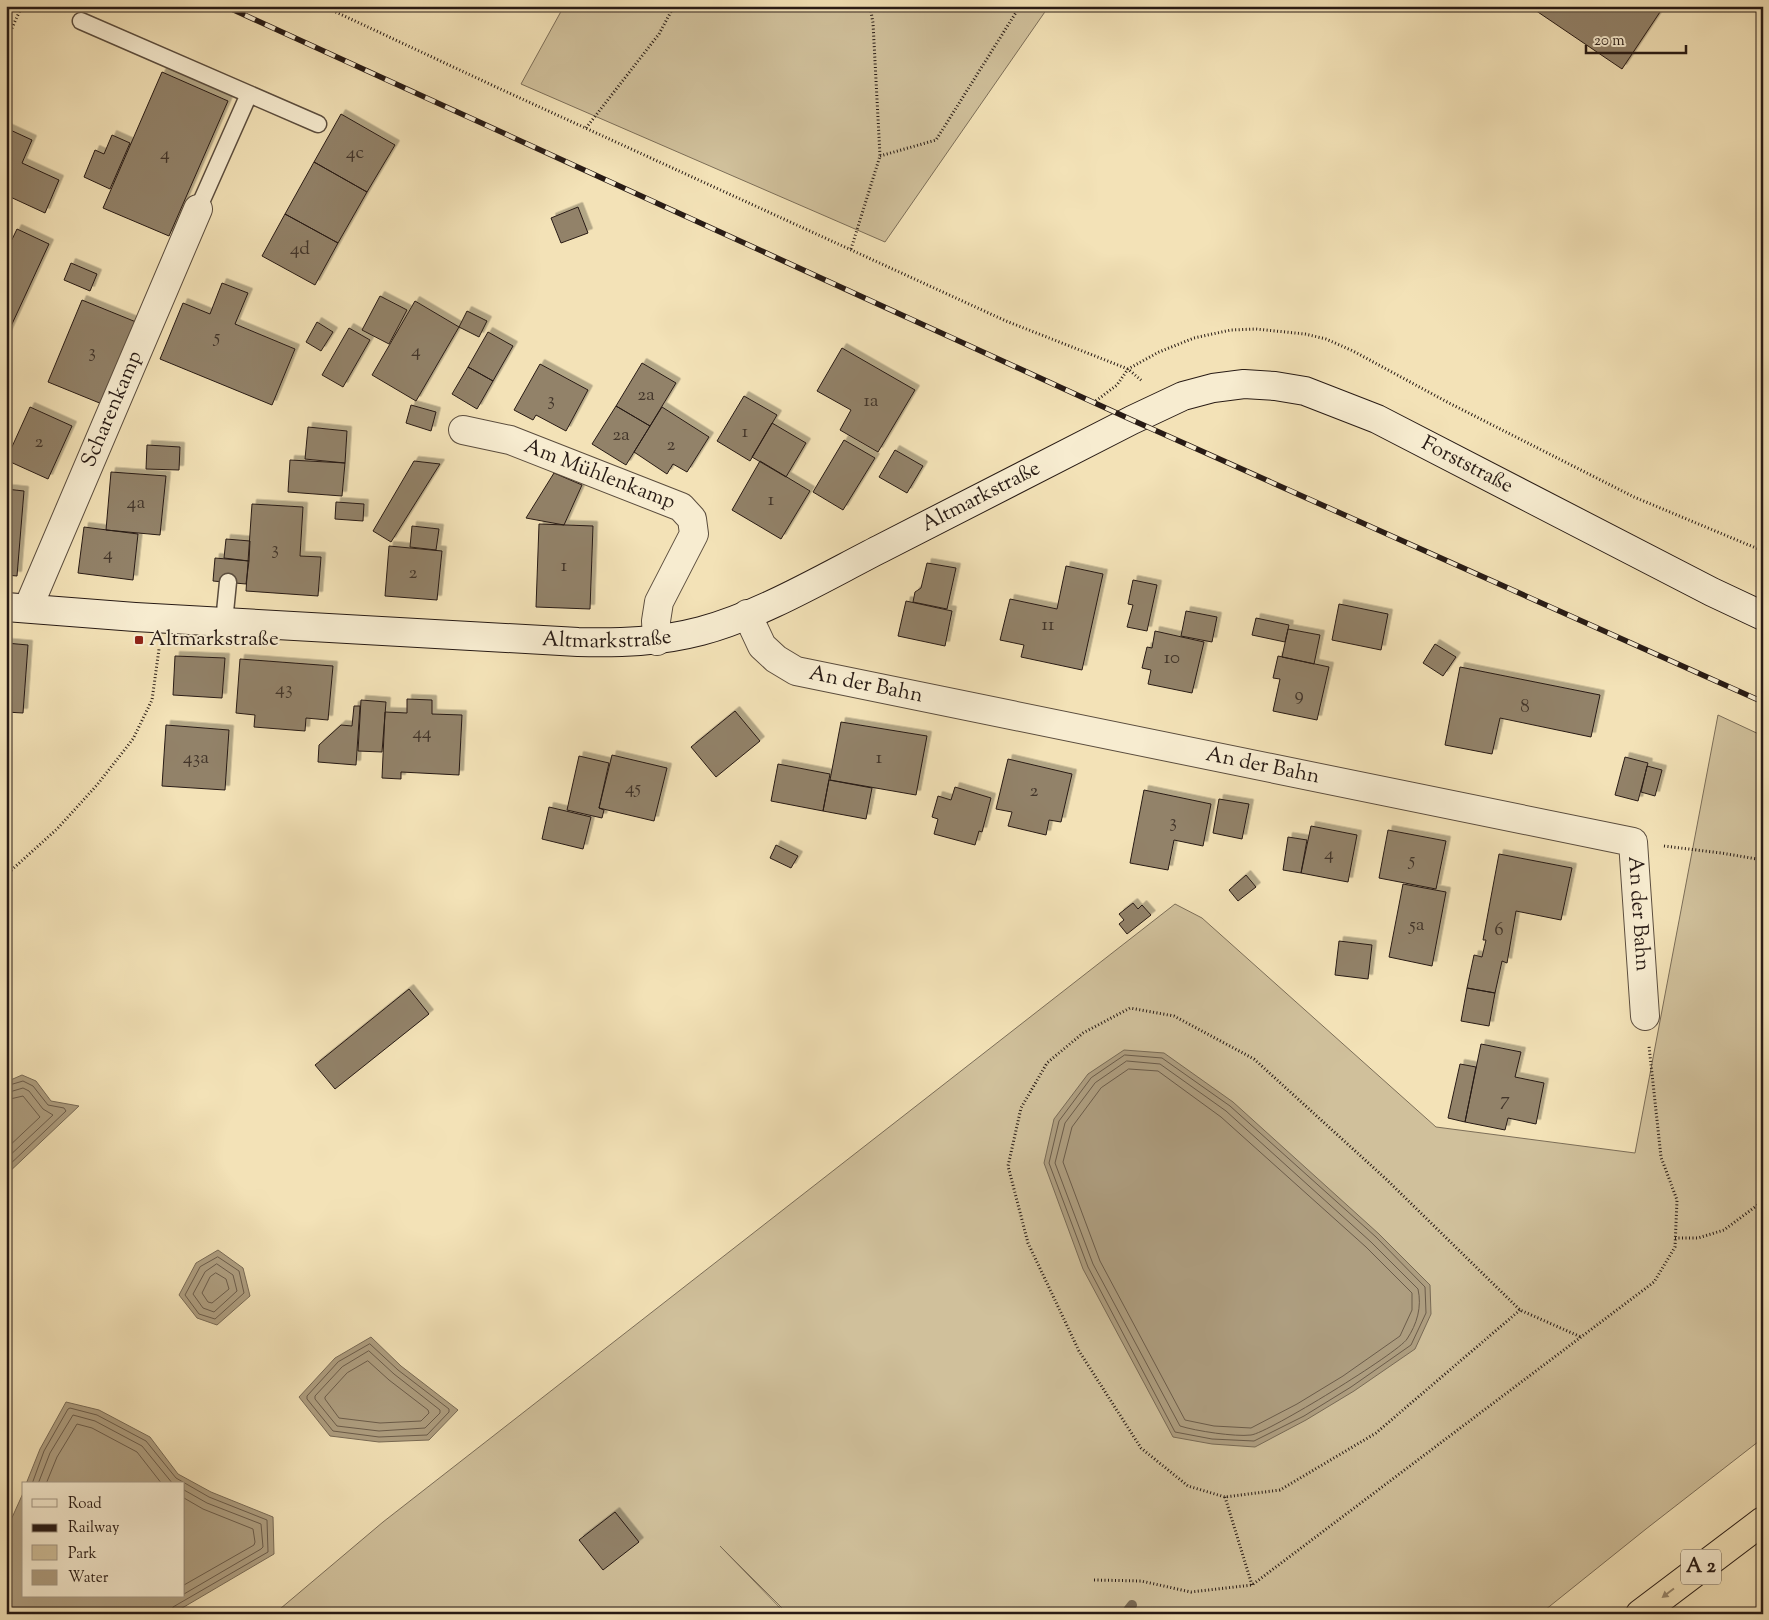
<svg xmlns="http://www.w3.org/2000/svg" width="1769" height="1620" viewBox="0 0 1769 1620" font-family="'Sorts Mill Goudy',serif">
<defs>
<filter id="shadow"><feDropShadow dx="4.5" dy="-4.5" stdDeviation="0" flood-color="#0004"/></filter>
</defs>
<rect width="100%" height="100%" fill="#f3e2b7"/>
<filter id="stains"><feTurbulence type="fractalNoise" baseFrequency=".004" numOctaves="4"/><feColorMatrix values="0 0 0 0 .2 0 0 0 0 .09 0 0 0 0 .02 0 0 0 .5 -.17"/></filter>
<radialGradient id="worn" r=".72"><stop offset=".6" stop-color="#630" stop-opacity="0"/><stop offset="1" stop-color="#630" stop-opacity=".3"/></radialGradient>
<path fill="#d0c09b" stroke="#7c6e58" d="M564 6H1049L885 242 521 84Z
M1718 715 1763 736V1438L1646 1529 1540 1614H788L720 1546 786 1614H274L383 1522 1175 904 1202 918 1436 1127 1635 1153Z"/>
<path fill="#ae9e80" stroke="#786a55" d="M1124 1050 1164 1053 1233 1102 1379 1234 1430 1285 1431 1314 1415 1349 1354 1391 1306 1420 1255 1447 1212 1444 1173 1437 1083 1269 1044 1163 1054 1119 1088 1074Z
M22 1075 36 1081 51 1101 79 1106 6 1175V1082Z
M218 1250 243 1268 250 1296 217 1325 197 1318 179 1295 196 1263Z
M371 1337 401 1366 458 1410 429 1440 379 1442 330 1436 299 1397 335 1358Z
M66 1402 99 1410 150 1437 178 1474 211 1492 273 1517 274 1554 172 1614H6V1531L24 1491V1596H184V1484H26L40 1449Z"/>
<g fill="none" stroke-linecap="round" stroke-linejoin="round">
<path stroke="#6b5c4a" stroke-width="1" d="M1125 1055 1162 1058 1230 1106 1376 1237 1425 1287 1426 1313 1411 1345 1351 1387 1304 1416 1254 1441 1212 1439 1175 1432 1088 1267 1049 1163 1059 1121 1091 1078Z
M1127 1061 1160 1064 1226 1111 1371 1242 1418 1289C1422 1307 1417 1324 1407 1339 1398 1353 1268 1433 1251 1435 1235 1437 1196 1431 1180 1426L1093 1264 1055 1163 1065 1123 1095 1083Z
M1129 1069 1158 1071 1221 1117 1366 1247 1412 1293V1310L1400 1336 1343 1376 1297 1404 1251 1428 1214 1426 1185 1420 1100 1261 1063 1162 1072 1127 1101 1088Z
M6 1086 23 1081 33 1086 48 1105 64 1108 66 1111 6 1168
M6 1093 23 1088 29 1091 43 1109 53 1115 6 1159
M6 1100 23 1096 40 1117 6 1149
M218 1257 239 1271 244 1293 215 1319 199 1314 185 1295 200 1267Z
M217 1264 233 1275 237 1291 214 1312 203 1308 193 1294 205 1272Z
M216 1273 226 1279 229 1289 212 1303 208 1302 202 1293 210 1277Z
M370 1344 398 1370 449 1409V1412L427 1435 379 1437 333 1431 307 1399V1396L338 1362Z
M369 1351 394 1374 440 1410V1413L425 1428 379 1431 337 1426 315 1399V1396L342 1367Z
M368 1361 389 1380 428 1410 429 1413 421 1421 380 1423 339 1418 325 1399V1397L347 1373Z
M32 1484 44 1451 68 1409 70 1408 97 1415 146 1441 176 1478 209 1497 267 1520 268 1552 173 1607 171 1614
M38 1484 50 1453 73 1415 95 1421 142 1446 173 1484
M46 1484 57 1457 77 1424 92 1428 137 1452 162 1484
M184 1490 207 1503 261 1524 263 1547 261 1549 184 1594
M184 1498 203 1509 253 1529 255 1542 254 1545 184 1585"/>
<path stroke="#786a55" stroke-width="10" d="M1125 1614 1132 1605"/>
</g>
<path fill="#928269" stroke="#281b15" filter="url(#shadow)" d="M1529 6H1664L1622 69Z
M162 72 228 101 169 236 103 208Z
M341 114 395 145 367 192 314 162Z
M6 128 32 140 22 163 59 180 45 213 6 195Z
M112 135 130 143 110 189 84 177 95 150 104 154Z
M314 162 367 192 338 243 285 214Z
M578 207 588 233 561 243 551 218Z
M285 214 338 243 315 285 262 256Z
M17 229 49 244 6 337V252Z
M71 263 97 274 90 291 64 280Z
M222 283 248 293 235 324 295 349 272 405 160 359 183 303 210 314Z
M380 296 407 310 389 344 362 330Z
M82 300 136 322 102 404 48 382Z
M415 301 459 327 416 401 372 375Z
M467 311 487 321 479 337 459 327Z
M317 322 333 332 321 351 306 342Z
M349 328 370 340 343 387 322 375Z
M488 332 513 346 493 381 468 367Z
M842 348 915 390 878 452 840 430 851 410 817 391Z
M642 363 676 383 650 426 616 406Z
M540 364 588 390 566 431 536 415 533 420 514 410Z
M468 367 493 381 477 409 452 394Z
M744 396 777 415 750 461 717 441Z
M411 405 436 412 431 431 406 423Z
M616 406 650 426 626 465 592 444Z
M30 407 72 426 48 479 6 460Z
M662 407 709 437 687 472 673 464 667 474 634 452Z
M772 423 806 443 786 477 752 457Z
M308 427 347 431 345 463 305 459Z
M844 440 875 458 843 510 813 492Z
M147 445 180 447 179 470 146 469Z
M895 450 923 466 907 493 879 477Z
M290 460 345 463 342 496 288 492Z
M414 461 440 464 391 542 373 531Z
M760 461 810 491 781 539 732 510Z
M111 472 166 476 160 535 106 530Z
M554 473 582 485 564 525 526 518Z
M6 489 24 491 17 576 6 575Z
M336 502 364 504 363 521 335 519Z
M252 504 303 507 300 556 321 557 318 596 246 591Z
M539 524 593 526 590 609 536 607Z
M412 526 439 529 436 550 410 547Z
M84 527 138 534 133 580 78 573Z
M226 539 250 541 249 561 224 558Z
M389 546 442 551 437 600 385 596Z
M215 558 249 561 246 584 213 581Z
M927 563 956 568 947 609 913 602 915 592 921 588Z
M1066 566 1103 574 1082 670 1021 657 1024 645 1000 640 1010 599 1057 609Z
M1133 580 1157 585 1147 631 1127 627 1133 605 1128 604Z
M906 601 952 611 945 646 898 636Z
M1339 604 1388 614 1381 650 1332 640Z
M1186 611 1217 617 1212 642 1181 636Z
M1256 618 1289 625 1285 642 1252 635Z
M1288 629 1320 635 1314 664 1282 657Z
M1155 631 1204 642 1192 693 1148 684 1151 670 1142 668 1147 647 1152 648Z
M6 643 28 645 23 713 6 712Z
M1435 644 1456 657 1443 676 1423 663Z
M175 656 225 658 222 698 173 695Z
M1278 656 1329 667 1317 720 1273 711 1280 679 1273 678Z
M240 659 333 666 328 720 306 718 305 731 254 727 255 715 236 713Z
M1460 667 1600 695 1591 737 1500 718 1492 754 1445 745Z
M407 699 432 700V714L462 715 459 775 401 772V779L382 778 385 712 407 713Z
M361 700 386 702 382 752 358 751Z
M354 706H360L356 765 318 762 319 745 341 725 352 726Z
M735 711 760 741 716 777 691 747Z
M841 722 927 736 916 795 830 780Z
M166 725 229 730 225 790 162 786Z
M612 755 667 768 654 821 599 808Z
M579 756 609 763 599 808 604 810 602 818 567 810Z
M1625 757 1648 763 1638 801 1615 795Z
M1008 759 1072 774 1061 822 1049 820 1046 835 1008 826 1012 812 996 809Z
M778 764 830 774 823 811 771 801Z
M1647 766 1662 770 1655 796 1641 792Z
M829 780 872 788 866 819 823 811Z
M955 787 991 798 982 832 979 831 975 845 934 834 938 819 932 817 938 796 951 800Z
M1144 790 1211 804 1203 846 1174 840 1168 870 1130 863Z
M1219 799 1249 804 1242 839 1213 833Z
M549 807 591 817 583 849 542 839Z
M1311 826 1357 835 1348 882 1301 873Z
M1388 830 1446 841 1436 889 1379 878Z
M1288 837 1307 840 1301 873 1283 870Z
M776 845 798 856 791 868 770 858Z
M1499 854 1572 868 1561 920 1516 911 1507 963 1502 961 1495 993 1467 988 1474 955 1482 957 1486 940H1483Z
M1246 875 1256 887 1238 901 1229 890Z
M1403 884 1446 892 1432 966 1389 957Z
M1133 903 1138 909 1142 905 1151 915 1127 934 1119 924 1124 920 1119 914Z
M1339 941 1372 945 1368 979 1335 975Z
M1467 988 1495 993 1489 1026 1461 1021Z
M409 989 429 1014 335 1089 315 1065Z
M1481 1044 1521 1052 1515 1077 1544 1083 1536 1124 1508 1118 1505 1130 1465 1122Z
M1460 1064 1476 1067 1465 1122 1448 1118Z
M615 1512 639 1542 603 1570 579 1540Z"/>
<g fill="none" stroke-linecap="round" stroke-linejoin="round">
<g stroke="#5b4d3e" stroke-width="19">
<path id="service" d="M81 21 318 124
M198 209 249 94
M224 622 228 582"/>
</g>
<g stroke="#5b4d3e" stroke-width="30">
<g id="minor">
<path id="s1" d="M463 430 510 440 681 507 692 519 694 534 659 602 656 621 657 641"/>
<path id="s2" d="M28 608 198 209"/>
<path id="s3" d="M747 614 762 646 776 659 796 671 1633 842 1645 1016"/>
</g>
</g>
<g stroke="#281b15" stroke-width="30">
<g id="secondary">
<path id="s4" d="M6 607 135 617 578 642C621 643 659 642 701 631 761 615 825 577 880 549 964 506 1048 463 1132 420L1183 396 1213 388 1244 384 1275 386 1305 391 1377 419 1712 592 1763 616"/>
</g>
</g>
<g stroke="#281b15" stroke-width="30">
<path id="motorway" d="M1640 1614 1763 1521"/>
</g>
<path stroke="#281b15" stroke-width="3" stroke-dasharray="1 2.5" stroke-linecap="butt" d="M323 6 496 87 1006 321 1128 369 1142 381
M6 41 22 6
M586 128 659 34 674 6
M880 156 936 140 1020 6
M851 249 880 156 873 23 870 6
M1093 403 1117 385 1128 369 1159 352 1194 338 1231 330 1256 329 1305 334 1326 339 1353 351 1449 403 1634 497 1763 551
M1664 846 1721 853 1763 860
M6 875 57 829 97 785 133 739 152 700 159 649
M1675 1238H1698L1724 1230 1763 1201
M1520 1310 1376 1433 1280 1490 1225 1497 1188 1486 1141 1448 1079 1351 1028 1243 1008 1166 1021 1108 1047 1063 1083 1033 1130 1008 1174 1016 1254 1059 1386 1179 1520 1310 1581 1337
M1225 1497 1252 1585
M1094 1580 1141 1581 1191 1592 1252 1585 1654 1282 1675 1247 1677 1200 1661 1157 1649 1046"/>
<use href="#service" stroke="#f7ecd0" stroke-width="16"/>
<use href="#minor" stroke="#f7ecd0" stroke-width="28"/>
<use href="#secondary" stroke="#f7ecd0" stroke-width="28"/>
<use href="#motorway" stroke="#f3e2b7" stroke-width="28"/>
<g stroke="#281b15" stroke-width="5.5">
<path id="rail" d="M225 6 1132 420 1763 702"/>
</g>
<use href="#rail" stroke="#f7ecd0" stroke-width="4" stroke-dasharray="11" stroke-linecap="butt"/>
</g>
<defs><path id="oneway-solid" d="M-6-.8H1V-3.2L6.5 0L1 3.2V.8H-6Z" transform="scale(1.25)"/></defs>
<use fill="#98886e" href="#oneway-solid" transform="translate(1668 1593) rotate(143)"/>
<rect fill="#8f2418" stroke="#f7ecd0" stroke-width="2" x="134" y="635" width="10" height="10" rx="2.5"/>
<g text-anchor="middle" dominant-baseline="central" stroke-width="4" stroke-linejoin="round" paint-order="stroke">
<g font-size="19" fill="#42352a">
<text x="355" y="153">4c</text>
<text x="165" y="154">4</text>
<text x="300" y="249">4d</text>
<text x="217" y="337">5</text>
<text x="416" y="351">4</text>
<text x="92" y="352">3</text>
<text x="646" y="395">2a</text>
<text x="551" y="400">3</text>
<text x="871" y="401">1a</text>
<text x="745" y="432">1</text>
<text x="621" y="435">2a</text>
<text x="39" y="442">2</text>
<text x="671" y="445">2</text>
<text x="771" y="500">1</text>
<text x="136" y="503">4a</text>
<text x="275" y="549">3</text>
<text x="108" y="554">4</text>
<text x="564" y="566">1</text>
<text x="413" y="573">2</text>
<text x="1048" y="625">11</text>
<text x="1172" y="658">10</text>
<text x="284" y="689">43</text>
<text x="1299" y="695">9</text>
<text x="1525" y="707">8</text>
<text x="422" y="733">44</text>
<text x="196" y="758">43a</text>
<text x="879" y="758">1</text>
<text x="633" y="788">45</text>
<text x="1034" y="791">2</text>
<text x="1173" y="822">3</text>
<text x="1329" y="854">4</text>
<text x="1412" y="860">5</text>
<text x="1417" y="925">5a</text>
<text x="1499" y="930">6</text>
<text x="1505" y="1100">7</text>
</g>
<rect fill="#f7ecd0" stroke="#665a4d" stroke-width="1" x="1681" y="1549.5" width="40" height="35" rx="4"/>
<g font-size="20" font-weight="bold" fill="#281b15">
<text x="1701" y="1567">A 2</text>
</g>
<g font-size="21" fill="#281b15" stroke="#f7ecd0">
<text stroke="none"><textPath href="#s2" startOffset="216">Scharenkamp</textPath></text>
<text stroke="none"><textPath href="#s4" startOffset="1536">Forststraße</textPath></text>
<text stroke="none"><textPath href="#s1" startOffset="144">Am Mühlenkamp</textPath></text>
<text stroke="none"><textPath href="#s4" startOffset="1008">Altmarkstraße</textPath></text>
<text stroke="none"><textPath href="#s4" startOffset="602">Altmarkstraße</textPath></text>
<text stroke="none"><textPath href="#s3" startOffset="149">An der Bahn</textPath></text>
<text stroke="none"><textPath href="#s3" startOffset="554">An der Bahn</textPath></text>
<text stroke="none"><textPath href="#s3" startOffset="1004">An der Bahn</textPath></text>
</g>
<g font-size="21" fill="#281b15" stroke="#f7ecd0" text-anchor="start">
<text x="149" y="640">Altmarkstraße</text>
</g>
</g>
<rect width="1769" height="1620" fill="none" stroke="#f3e2b7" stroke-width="25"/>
<rect x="8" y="8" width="1754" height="1605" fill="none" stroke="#281b15" stroke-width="2.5"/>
<rect x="12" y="12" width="1744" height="1595" fill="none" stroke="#281b15"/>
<rect x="22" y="1482" width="162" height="115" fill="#f7ecd0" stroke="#a49885"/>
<rect x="32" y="1499" width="25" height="8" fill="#f7ecd0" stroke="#a49885"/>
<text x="68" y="1508" font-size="15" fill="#281b15">Road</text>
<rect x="32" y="1524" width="25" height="8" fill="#281b15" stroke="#a49885"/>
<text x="68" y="1532" font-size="15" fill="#281b15">Railway</text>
<rect x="32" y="1545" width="25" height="15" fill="#d0c09b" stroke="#a49885"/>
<text x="68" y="1558" font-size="15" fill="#281b15">Park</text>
<rect x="32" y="1570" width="25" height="15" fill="#ae9e80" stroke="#a49885"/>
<text x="68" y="1582" font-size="15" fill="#281b15">Water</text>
<path d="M1586 45v8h100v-8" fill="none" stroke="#281b15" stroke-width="2.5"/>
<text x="1594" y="45" font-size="15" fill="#281b15" stroke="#f7ecd0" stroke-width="4" paint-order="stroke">20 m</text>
<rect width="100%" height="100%" filter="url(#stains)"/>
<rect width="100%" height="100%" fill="url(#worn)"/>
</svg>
